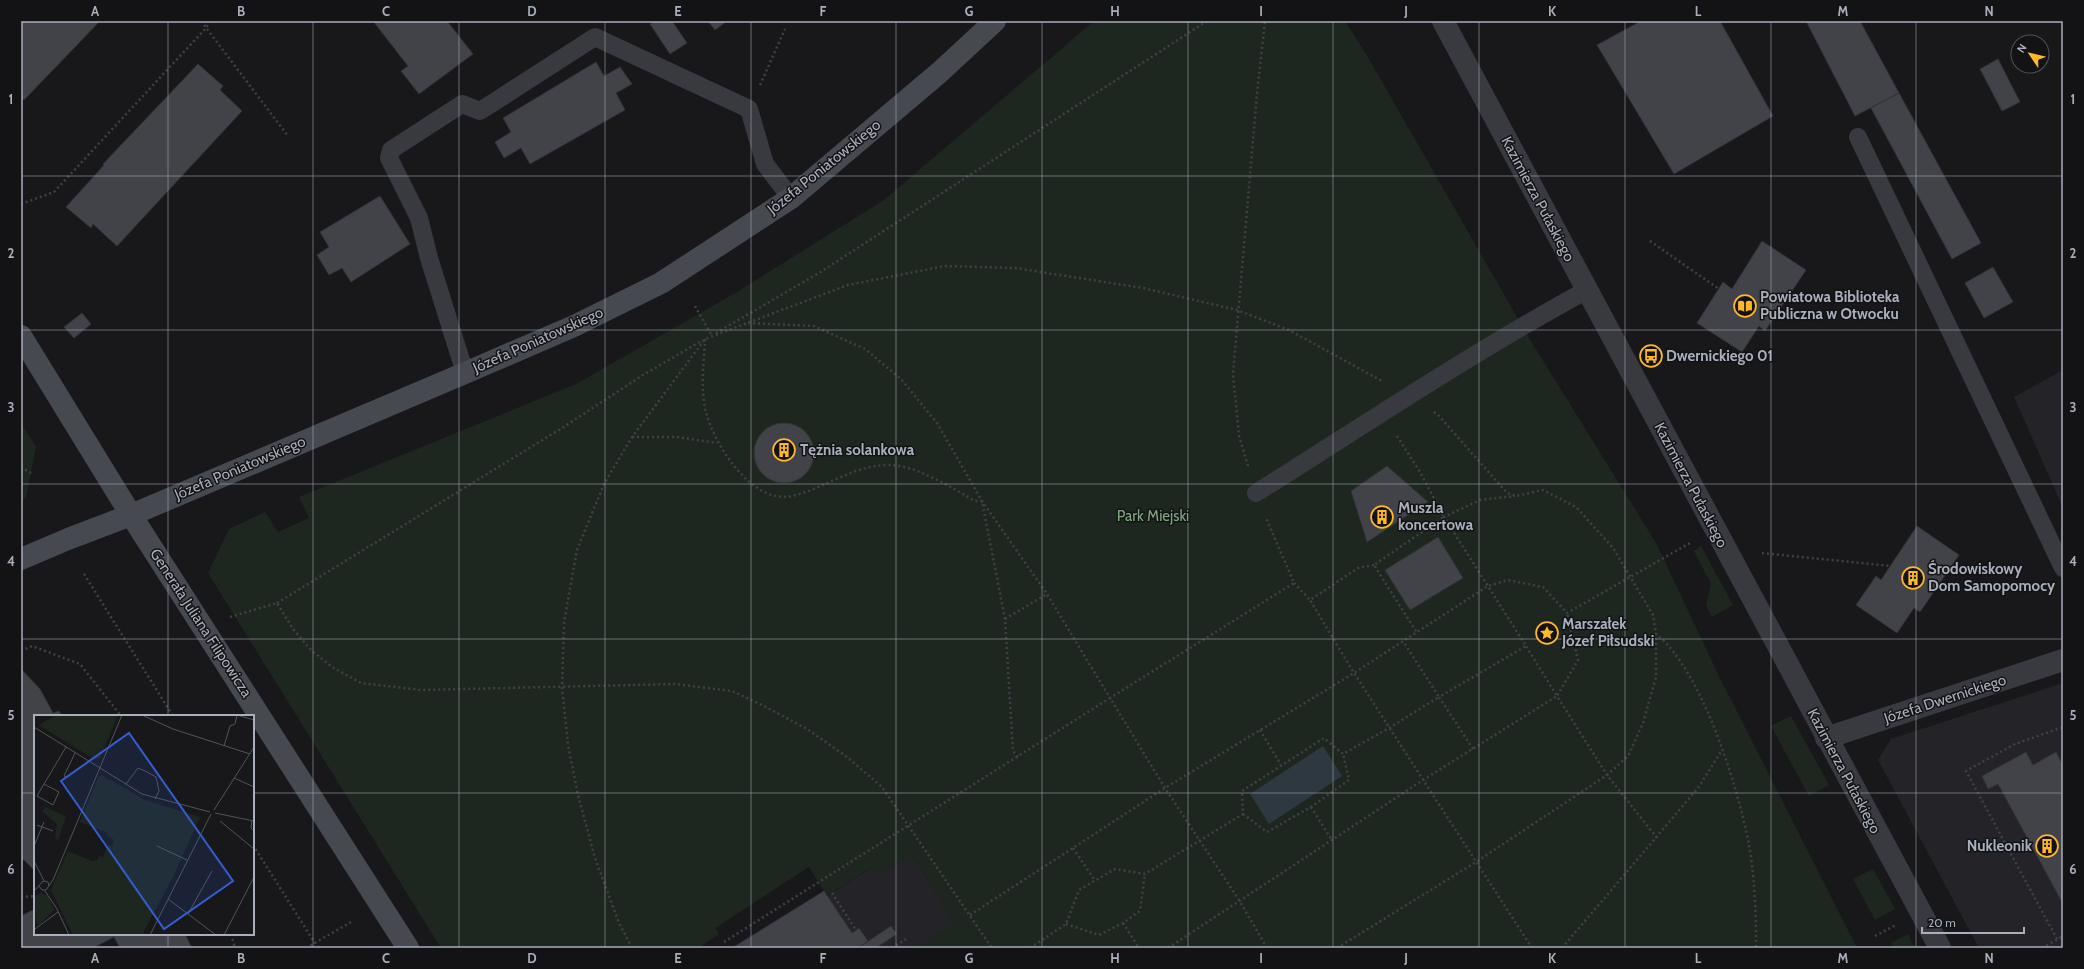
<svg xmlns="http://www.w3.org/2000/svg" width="2084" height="969" viewBox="0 0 2084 969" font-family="Cabin,sans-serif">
<rect width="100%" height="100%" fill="#18181b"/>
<path fill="#242428" d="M2063 370V508L2014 397Z
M2063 683V948H1979L1878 760 1891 739Z
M911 854 971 948H919L917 946 914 948H876L897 935 891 926 868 941 859 928 852 933 827 896 870 869 880 874Z"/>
<path fill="#1e271f" d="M1094 21H1345L1366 54 1529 338 1656 543 1718 674 1857 948H919L917 946 955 923 911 854 880 874 869 869 827 896 809 867 715 928 719 934 698 948H441L208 573 229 529 265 512 278 532 309 518 299 497 576 384 737 292 884 200Z
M21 423 36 447 26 498 21 500Z
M1701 546 1733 605 1712 617 1706 605 1711 584 1694 551Z
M1791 716 1829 785 1809 796 1771 726Z
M1873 869 1895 909 1875 920 1853 879Z
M1908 934 1915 948H1894L1891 943Z"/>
<path fill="#2d3841" d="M1323 746 1342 776 1269 824 1250 794Z"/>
<path fill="#424348" stroke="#323237" d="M21 21H100L24 100 21 97Z
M373 21H447L473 54 419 94 401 71 408 66Z
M655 21H672L687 43 670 54 650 24Z
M708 21H727L715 30Z
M1641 21H1720L1773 116 1674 174 1597 45Z
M1806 21H1860L1899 93 1855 116Z
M1998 59 2020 102 2002 111 1980 69Z
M596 62 604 76 620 67 632 84 616 93 625 110 530 164 521 148 504 158 495 142 511 132 503 118Z
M198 64 223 86 220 90 242 111 117 246 93 224 91 228 66 207 104 165 103 164Z
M1899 93 1981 243 1952 259 1871 108Z
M380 196 410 244 351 282 342 268 329 275 317 255 329 247 320 232Z
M1762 241 1806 270 1765 331 1759 326 1742 352 1697 323 1723 282 1732 289Z
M1993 267 2013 302 1984 318 1965 283Z
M82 313 91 324 74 338 64 327Z
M754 453a30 30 0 1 1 60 0a30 30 0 1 1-60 0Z
M1387 466 1428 502 1367 542 1351 491Z
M1917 526 1959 555 1920 612 1914 608 1897 633 1856 605 1876 576 1881 580Z
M1438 537 1463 578 1410 610 1385 570Z
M21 669 40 689 53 713 59 711 62 716H35V871L24 860H21Z
M2026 752 2033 765 2056 752 2063 765V904L1998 784 1988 789 1982 776Z
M824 891 852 933 859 928 868 941 858 948H732Z
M35 909V934H185L192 948H120L114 937 93 948H21V916Z
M891 926 897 934 876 948H858Z"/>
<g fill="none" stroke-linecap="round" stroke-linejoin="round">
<path stroke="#3f4147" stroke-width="2.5" stroke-dasharray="2 3" stroke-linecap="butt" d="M201 21 288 136
M760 85 785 29
M21 204 54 192 206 28 210 21
M1650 241 1719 289
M695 306 712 336
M748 323 814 326 865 349 901 379 937 423 982 501 1047 594 1110 698 1294 583 1266 518
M716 333 819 273 1207 21
M705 339C704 363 700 388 706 412 714 444 752 505 792 496 826 488 853 465 889 465 916 465 952 488 975 501H982L1005 619 1013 751 1018 757
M1434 412 1439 416 1507 493 1516 496 1543 490 1576 507 1613 548 1653 615 1656 634
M1397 436 1420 472 1444 517 1374 565 1417 633
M632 437H677L717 443
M1248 466 1239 436 1233 374 1257 94 1265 21
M21 467 31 473
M1762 553 1890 566
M1374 565 1358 568 1310 600 1354 673 1532 948
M84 574 173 716
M1294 583 1310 600
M277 603 562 428 643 375 703 340
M230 617 277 603 293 629 311 650 332 667 361 683 421 690 675 684 732 691 764 706 807 729 847 757 882 787 992 948
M1005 619 1047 594
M21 651 32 646 80 664 121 716
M1260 730 1281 765
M1473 749 1439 697 1526 646 1444 517 1480 500 1515 496
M1311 807 1332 840
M1243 814 1267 832 1311 807 1349 780 1343 754
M1657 838 1607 775 1628 756 1643 723 1656 677V634C1702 670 1738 787 1749 845 1755 879 1756 914 1756 948
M253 845 318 948
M1073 848 1094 879
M832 893 856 930
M21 897 35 896
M970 915 1165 788 1354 673 1488 586 1508 580 1543 587 1567 613 1690 543
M1123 923 1139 948
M1066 924 1099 935 1123 923 1140 911 1145 874
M231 934 235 948
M1875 936 1896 925
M2057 939 1966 771 2015 744 2063 727
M724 942 1110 698 1165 788 1239 900 1267 948
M306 948 351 922
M632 948 619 923 595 858 578 795 568 745 562 687 564 622 577 550 604 484 632 437 705 339 848 285 945 266 1015 268 1143 288 1237 310 1289 330 1382 381
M892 948 906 939
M1030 948 1066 924 1079 890 1115 869 1145 874 1243 814 1242 791 1324 738 1343 754 1389 728 1439 697 1403 641
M1168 948 1423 780 1557 696 1526 646
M1337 948 1476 862 1607 775 1557 696 1578 660 1567 613
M1562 948 1698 788 1722 750
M2042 948 2063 936"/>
<path stroke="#393a40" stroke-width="18" d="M1858 137 2063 568
M465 373 429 258 419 218 389 158 391 150 462 104 480 111 595 37 749 109 765 164 791 198
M1256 493C1366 424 1473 352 1587 290"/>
<path stroke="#393a40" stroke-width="22" d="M1443 21 1940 948
M1826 738 2063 660"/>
<path stroke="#474951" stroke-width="22" d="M21 336 131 515 408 948
M21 559 68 539 131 515 465 373 574 326 661 283 791 198 940 72 995 21"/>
</g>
<path fill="none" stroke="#aaafbc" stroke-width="1" stroke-opacity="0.55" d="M168 21V716M313 21V948M459 21V948M605 21V948M751 21V948M896 21V948M1042 21V948M1188 21V948M1333 21V948M1479 21V948M1625 21V948M1771 21V948M1916 21V948M21 176H2063M21 330H2063M21 484H2063M21 639H2063M21 793H35M253 793H2063M168 934V948"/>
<defs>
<g id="library-ring" transform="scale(1.15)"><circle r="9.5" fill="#131316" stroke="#ffb82c" stroke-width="1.5"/><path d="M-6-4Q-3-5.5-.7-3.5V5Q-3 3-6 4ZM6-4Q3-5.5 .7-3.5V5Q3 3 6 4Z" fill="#ffb82c"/></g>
<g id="bus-ring" transform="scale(1.15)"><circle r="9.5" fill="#131316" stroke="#ffb82c" stroke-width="1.5"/><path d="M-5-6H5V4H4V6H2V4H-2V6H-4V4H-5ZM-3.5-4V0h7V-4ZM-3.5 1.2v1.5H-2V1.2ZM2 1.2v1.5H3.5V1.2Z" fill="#ffb82c"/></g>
<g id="building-ring" transform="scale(1.15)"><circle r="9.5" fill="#131316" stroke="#ffb82c" stroke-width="1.5"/><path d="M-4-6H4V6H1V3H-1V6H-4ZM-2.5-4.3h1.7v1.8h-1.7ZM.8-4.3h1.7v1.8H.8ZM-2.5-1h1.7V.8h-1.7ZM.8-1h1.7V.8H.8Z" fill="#ffb82c"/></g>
<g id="sight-ring" transform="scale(1.15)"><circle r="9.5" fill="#131316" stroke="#ffb82c" stroke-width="1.5"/><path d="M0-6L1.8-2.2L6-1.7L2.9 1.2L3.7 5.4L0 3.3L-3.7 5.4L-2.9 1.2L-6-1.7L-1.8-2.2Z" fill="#ffb82c"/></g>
</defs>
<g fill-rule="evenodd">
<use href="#library-ring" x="1745" y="306"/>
<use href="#bus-ring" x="1651" y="356"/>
<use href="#building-ring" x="784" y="450"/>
<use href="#building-ring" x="1382" y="517"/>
<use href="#building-ring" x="1913" y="578"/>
<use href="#sight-ring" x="1547" y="633"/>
<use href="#building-ring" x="2047" y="846"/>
</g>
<g text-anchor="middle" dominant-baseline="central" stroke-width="3" stroke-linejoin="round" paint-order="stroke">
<g font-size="15" fill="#aaafbc" stroke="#131316">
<text transform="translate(824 167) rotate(-39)">Józefa Poniatowskiego</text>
<text transform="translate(1538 199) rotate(62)">Kazimierza Pułaskiego</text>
<text transform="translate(538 340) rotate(-24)">Józefa Poniatowskiego</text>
<text transform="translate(240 468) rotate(-23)">Józefa Poniatowskiego</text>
<text transform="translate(1691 485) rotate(62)">Kazimierza Pułaskiego</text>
<text transform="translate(201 623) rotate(57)">Generała Juliana Filipowicza</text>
<text transform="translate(1945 699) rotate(-18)">Józefa Dwernickiego</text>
<text transform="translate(1844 771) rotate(62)">Kazimierza Pułaskiego</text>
</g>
<g font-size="15" font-weight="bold" fill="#aaafbc" stroke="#131316" text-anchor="start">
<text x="1760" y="297">Powiatowa Biblioteka<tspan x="1760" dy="17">Publiczna w Otwocku</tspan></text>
<text x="1666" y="356">Dwernickiego 01</text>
<text x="800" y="450">Tężnia solankowa</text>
<text x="1398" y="508">Muszla<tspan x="1398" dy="17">koncertowa</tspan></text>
<text x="1928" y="569">Środowiskowy<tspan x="1928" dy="17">Dom Samopomocy</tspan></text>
<text x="1562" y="624">Marszałek<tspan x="1562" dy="17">Józef Piłsudski</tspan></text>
<text x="2032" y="846" text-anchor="end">Nukleonik</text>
</g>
<g font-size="15" fill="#7fa882" stroke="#131316">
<text x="1153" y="516">Park Miejski</text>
</g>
</g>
<g transform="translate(34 715)">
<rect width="220" height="220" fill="#18181b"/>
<path d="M22 0H84L66 43 61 45 5 10ZM69 60 74 65 75 64 111 85 166 102 139 162 110 216V220H39L17 175 34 136 58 146 63 145 65 141 69 142 74 130 78 131 80 125 73 121 74 118 46 107 65 61ZM12 92 32 102 24 125 21 123 23 109 8 96ZM7 177 15 183 20 195 5 210 2 207 0 182Z" fill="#1e271f"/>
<path fill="none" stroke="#52545b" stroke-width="1" d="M108 0 139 14 216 39M203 0 220 5M0 12 108 79 176 97M190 31 196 11 201 9 203 0M32 62 30 61 41 38M200 63 220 72M10 69 25 77 19 90 3 81 10 69 32 32M92 69 104 53 111 56 122 62 125 76 121 84M180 95 220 32M181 98 220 106M218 105 217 113 220 116M186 106 220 134M3 110 19 116M0 131 10 107M123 131 153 145M0 146 10 166M5 171 8 175H12L19 165 88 0M0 176 9 166 14 167 15 171M11 176 23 194 35 220M134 184 182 220M154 199 178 156M0 200V219M1 214 24 197M116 220 177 99M190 220 220 162"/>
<path fill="#325dd4" fill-opacity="0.15" stroke="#325dd4" stroke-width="2" d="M95 18 199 166 130 214 27 66Z"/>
<rect width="220" height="220" fill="none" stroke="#aaafbc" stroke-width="2"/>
</g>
<rect width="2084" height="969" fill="none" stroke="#131316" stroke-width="44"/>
<g transform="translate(2030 54) rotate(305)"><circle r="19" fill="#131316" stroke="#4f5158"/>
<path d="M0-3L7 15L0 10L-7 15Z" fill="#ffb82c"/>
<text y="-6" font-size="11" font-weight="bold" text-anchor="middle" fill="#aaafbc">N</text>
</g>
<path d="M1922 927v6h102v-6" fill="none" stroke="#aaafbc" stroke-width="2"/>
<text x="1928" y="927" font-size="12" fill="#aaafbc" stroke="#131316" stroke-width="3" paint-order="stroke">20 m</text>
<rect x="22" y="22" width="2040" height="925" fill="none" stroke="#aaafbc" stroke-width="1.5"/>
<g font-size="13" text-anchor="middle" font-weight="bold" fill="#aaafbc">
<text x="95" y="16">A</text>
<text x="241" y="16">B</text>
<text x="386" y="16">C</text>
<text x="532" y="16">D</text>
<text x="678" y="16">E</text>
<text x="823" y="16">F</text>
<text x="969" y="16">G</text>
<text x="1115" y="16">H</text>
<text x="1261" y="16">I</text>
<text x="1406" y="16">J</text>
<text x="1552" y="16">K</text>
<text x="1698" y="16">L</text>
<text x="1843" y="16">M</text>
<text x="1989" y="16">N</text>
<text x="11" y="104">1</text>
<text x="2073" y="104">1</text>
<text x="11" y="258">2</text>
<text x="2073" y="258">2</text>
<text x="11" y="412">3</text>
<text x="2073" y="412">3</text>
<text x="11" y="566">4</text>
<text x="2073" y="566">4</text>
<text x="11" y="720">5</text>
<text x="2073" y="720">5</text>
<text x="11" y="874">6</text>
<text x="2073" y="874">6</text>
<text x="95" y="963">A</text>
<text x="241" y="963">B</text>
<text x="386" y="963">C</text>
<text x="532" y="963">D</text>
<text x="678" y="963">E</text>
<text x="823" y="963">F</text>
<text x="969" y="963">G</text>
<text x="1115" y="963">H</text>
<text x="1261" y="963">I</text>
<text x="1406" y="963">J</text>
<text x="1552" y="963">K</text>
<text x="1698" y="963">L</text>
<text x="1843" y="963">M</text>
<text x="1989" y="963">N</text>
</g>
</svg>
